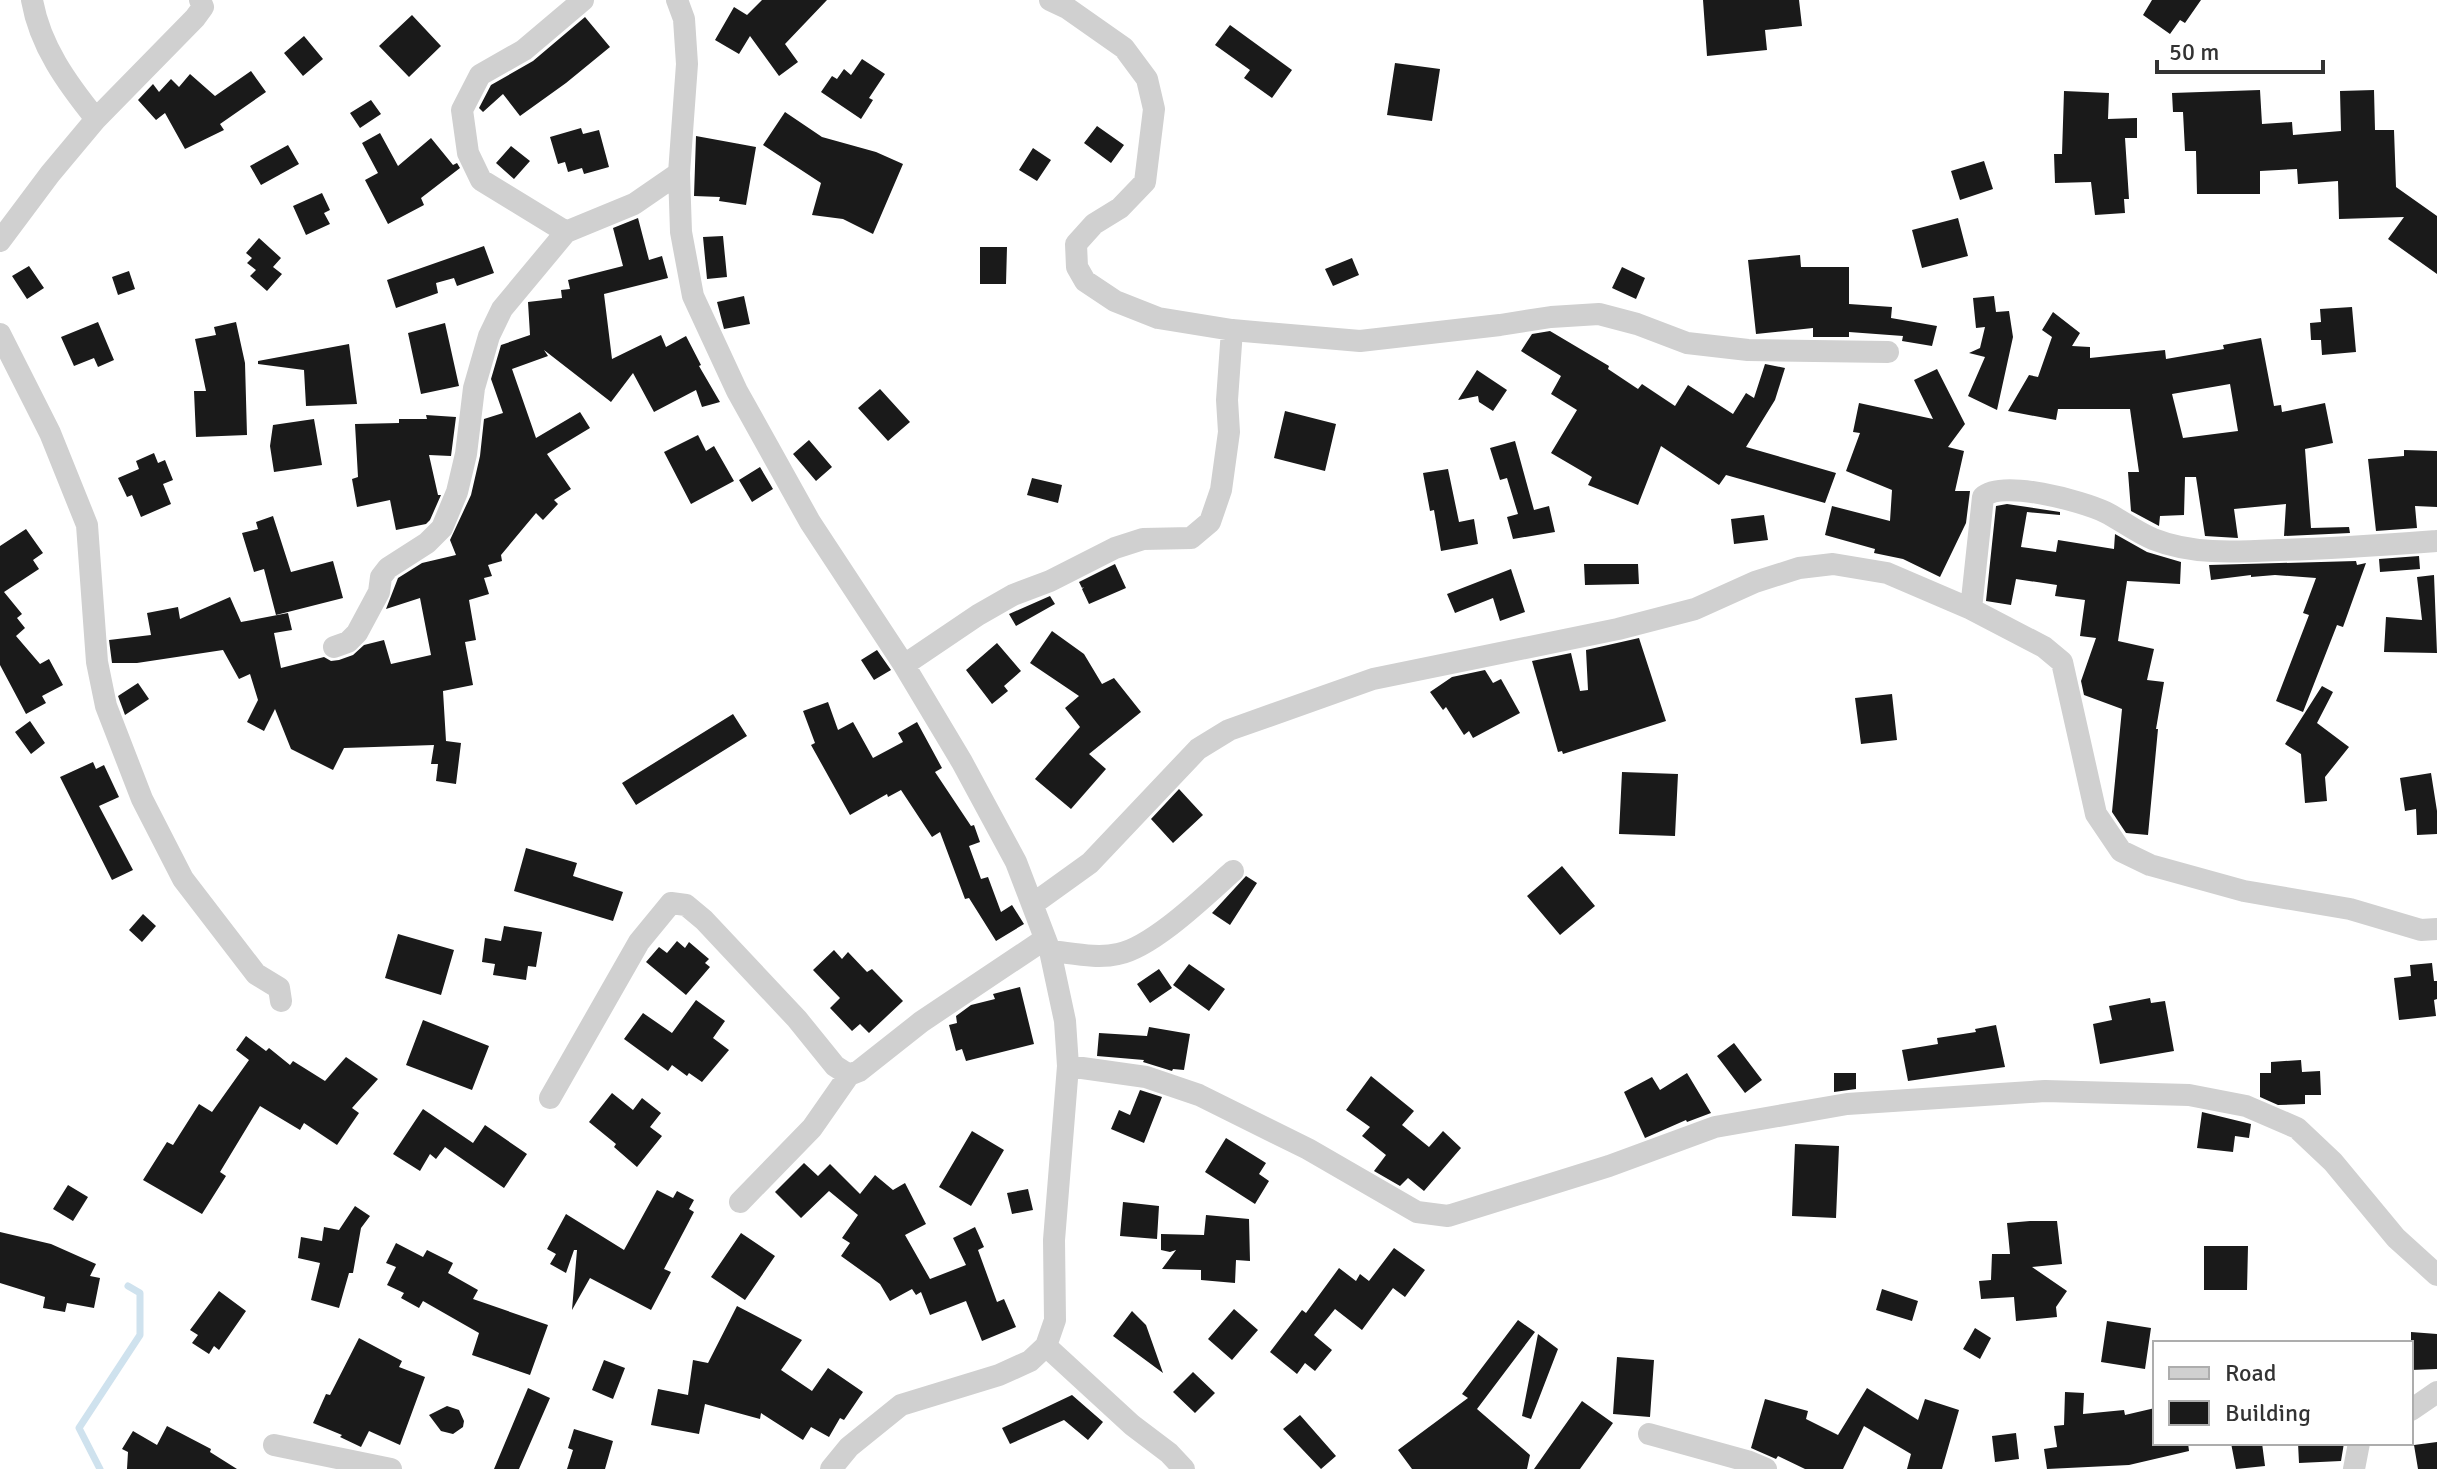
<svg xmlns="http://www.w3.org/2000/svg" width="2437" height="1469" viewBox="0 0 2437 1469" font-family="Signika,sans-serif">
<rect width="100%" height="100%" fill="#fff"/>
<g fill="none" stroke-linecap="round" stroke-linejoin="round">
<path stroke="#cfe2ee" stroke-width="7" d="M100 1469 79 1428 140 1335V1293L128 1286"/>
</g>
<path fill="#1a1a1a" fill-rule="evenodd" d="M762 0H827L785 44 798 62 779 76 750 36 739 54 715 40 734 7 747 15Z
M1703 0H1799L1802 26 1765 30 1767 50 1707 56Z
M2152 0H2201L2185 23 2180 20 2170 34 2143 15Z
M412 15 441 46 409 77 379 46Z
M585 17 610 47 566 83 520 116 503 94 483 112 479 108 491 85 533 61Z
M1230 25 1292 70 1272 98 1244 78 1250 70 1215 45Z
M304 36 323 59 303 76 284 53Z
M862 59 885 74 869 98 873 100 861 119 821 92 832 76 837 79 844 69 851 75Z
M1395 63 1440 69 1432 121 1387 115Z
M251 71 266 92 220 124 224 130 185 149 165 113 156 120 138 100 153 84 159 92 171 79 179 87 190 74 215 96Z
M2260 90 2262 124 2292 122 2293 135 2341 131 2340 91 2374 90 2375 130H2394L2396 187 2437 216V274L2388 239 2404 217 2339 219 2338 181 2298 184 2297 169 2260 171V194H2197L2196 151H2185L2183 112H2173L2172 93Z
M2064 91 2109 93 2108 119 2137 118V138H2125L2129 199H2124L2125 213 2095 215 2091 182 2055 183 2054 154H2062Z
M371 100 381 114 360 128 350 113Z
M785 112 822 137 876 152 903 164 873 234 843 219 812 215 821 183 763 145Z
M1097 126 1124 145 1111 163 1084 143Z
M581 128 583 134 599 130 609 167 584 174 582 168 568 172 565 162 558 164 550 137Z
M380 133 398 166 431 138 453 165 457 163 460 168 421 198 424 205 388 224 365 180 378 173 362 143Z
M696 136 756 147 746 205 719 201 720 197 694 196Z
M288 145 299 164 261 185 250 166Z
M511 146 530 161 514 179 496 163Z
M1033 148 1051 160 1037 181 1019 170Z
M1984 161 1993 189 1960 200 1951 171Z
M322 193 330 210 324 213 330 224 306 235 293 206Z
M638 218 649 260 662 256 668 278 604 294 612 359 661 335 666 347 686 336 701 365 699 366 720 402 702 407 696 390 654 412 633 373 611 402 544 350 548 356 512 369 536 438 580 412 590 428 547 454 571 489 554 500 558 504 543 520 536 513 501 555 502 561 488 565 492 576 484 578 489 594 469 600 476 640 465 642 473 685 443 691 446 741 461 743 456 784 436 781 438 764H431L434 745 344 748 333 770 291 749 275 709 264 731 247 722 258 700 250 674 239 679 223 650 137 663H112L109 640 151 635 147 613 178 607 180 619 230 597 241 622 288 613 292 630 274 633 281 668 324 657 331 661 339 660 353 655 364 645 384 640 391 664 431 655 420 598 386 609 398 578 422 563 456 555 450 540 471 495 480 456 484 419 503 413 491 379 501 345 530 335 528 302 562 298 561 290 570 289 568 280 623 266 613 228Z
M1958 218 1968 256 1922 268 1912 230Z
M723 236 727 277 707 279 703 237Z
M259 238 281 258 273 267 282 274 267 291 250 276 256 270 247 263 252 258 246 253Z
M484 246 494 273 457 286 454 278 436 283 438 293 396 308 387 280Z
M980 247H1007L1006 284H980Z
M1800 255 1801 267H1849V304L1892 307 1891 318 1937 326 1932 346 1902 341 1903 336 1849 332V337H1813V328L1756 334 1748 260Z
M1352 258 1359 275 1333 286 1325 269Z
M29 266 44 288 27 299 12 276Z
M1622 267 1645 278 1636 299 1612 288Z
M129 271 135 289 118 295 112 277Z
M744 296 750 324 724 329 717 302Z
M1994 296 1996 312 2009 311 2013 337 1997 410 1968 396 1985 357 1969 353 1980 348 1985 327 1976 328 1973 298Z
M2352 307 2356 352 2322 355 2321 340H2311L2310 323 2321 322 2320 309Z
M2053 312 2080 333 2072 346 2090 347V358L2165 350 2166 359 2224 349 2223 345 2261 338 2274 406 2281 405 2282 412 2325 403 2333 443 2305 449 2311 528 2349 527 2350 533 2284 536 2286 504 2234 509 2238 538 2205 536 2196 477H2185L2184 515 2160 516 2159 526 2131 511 2128 472H2139L2130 409H2058L2056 420 2008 411 2029 375 2038 377 2052 337 2042 330ZM2230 384 2238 431 2183 438 2172 394Z
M98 322 114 360 98 367 94 358 74 366 61 337Z
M236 322 245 363 247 435 196 437 194 391H206L195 339 216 335 214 327Z
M445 323 459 386 421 394 408 333Z
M1550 331 1609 366 1608 369 1638 389 1642 384 1675 406 1688 385 1733 414 1746 393 1754 398 1765 364 1785 368 1775 400 1746 447 1836 473 1825 503 1726 475 1719 485 1661 446 1638 505 1588 485 1592 477 1551 453 1577 410 1551 394 1561 376 1521 351 1532 334Z
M349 344 357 404 306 406 304 370 258 364V361Z
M1937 369 1965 424 1948 447 1964 451 1955 491H1970L1966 523 1940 577 1903 559 1874 553 1875 549 1825 535 1832 506 1890 521 1892 490 1846 471 1860 433 1853 432 1859 403 1933 419 1914 380Z
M1477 370 1507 390 1493 411 1479 402 1478 396 1458 400Z
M880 389 910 422 888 441 858 408Z
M1285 411 1336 424 1325 471 1274 458Z
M426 415 456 417 451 456 429 455 438 495H441L430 520 426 524 396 530 390 500 357 507 352 479 358 477 355 424 399 423V419H427Z
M314 419 322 465 274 472 270 446 273 425Z
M698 435 706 451 714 446 734 481 691 504 664 452Z
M809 440 832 467 816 481 793 454Z
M1515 441 1534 510 1549 506 1555 532 1513 539 1507 517 1518 514 1507 478 1500 480 1490 448Z
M2404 450 2437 451V507L2415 506 2417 528 2376 531 2368 459 2404 456Z
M154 453 158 463 165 460 173 480 163 484 171 504 141 517 132 495 127 497 118 478 139 469 136 461Z
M760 467 773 489 752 502 739 480Z
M1448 469 1459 522 1474 519 1478 544 1441 551 1434 510 1430 511 1423 473Z
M1032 478 1062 485 1058 503 1027 495Z
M2007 504 2060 512V515L2027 512 2021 547 2056 552 2058 540 2114 549 2115 534 2147 552 2181 562 2180 584 2127 581 2118 641 2154 649 2147 680 2164 682 2156 729H2158L2148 835 2126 833 2112 812 2122 709 2084 695 2081 681 2096 638 2080 636 2085 600 2055 596 2057 585 2016 579 2011 605 1986 601 1996 506Z
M1764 515 1768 540 1734 544 1731 519Z
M273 516 291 572 333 561 343 598 276 615 264 569 254 572 242 533 258 529 256 522Z
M26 529 43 553 33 560 39 569 4 592 22 614 17 618 25 628 16 636 40 664 49 659 63 685 42 696 46 703 26 714 0 665V546Z
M2419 556 2420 569 2380 572 2379 559Z
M2356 561 2357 565 2366 563 2343 627 2337 625 2303 712 2276 701 2309 615 2303 613 2316 578 2275 575 2251 577V575L2211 580 2209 565Z
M1115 564 1126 588 1089 604 1082 589 1084 587 1082 588 1079 582Z
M1584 564H1638L1639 584 1585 585Z
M1511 569 1525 612 1500 621 1493 598 1455 613 1447 594Z
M2434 575 2437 653 2384 652 2386 617 2422 620 2417 577Z
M1050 596 1055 604 1016 626 1009 614Z
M1052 631 1084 654 1102 684 1114 678 1141 712 1089 754 1106 769 1071 809 1035 779 1080 727 1065 708 1079 696 1030 663Z
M1639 638 1666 721 1563 754 1562 751 1558 752 1532 661 1571 653 1580 691 1588 690 1586 650Z
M997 643 1021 671 1004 686 1008 691 992 704 966 670Z
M877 650 891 670 874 680 861 660Z
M1485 670 1493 683 1501 679 1520 713 1473 738 1469 731 1464 735 1446 707 1443 710 1430 692 1452 677Z
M138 683 149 699 125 715 118 696Z
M2322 686 2333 692 2317 723 2349 747 2325 777 2327 801 2305 803 2301 754 2285 744Z
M1892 694 1897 740 1861 744 1855 698Z
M828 702 838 730 853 722 873 758 903 742 898 733 917 722 942 768 935 772 971 826 974 825 980 842 969 846 981 879 988 877 1001 912 1012 905 1024 924 996 941 969 898 965 899 940 832 932 837 901 790 888 797 887 794 850 815 811 745 815 743 803 711Z
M733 714 747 736 636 805 622 783Z
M30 721 45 743 31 754 15 732Z
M93 762 96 769 104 765 119 797 99 806 133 870 112 880 60 777Z
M1622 772 1678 774 1675 836 1619 834Z
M2431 773 2437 811V834L2417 835 2416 809 2405 811 2400 778Z
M1179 789 1203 815 1173 843 1151 819Z
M526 848 577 863 573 876 623 892 613 921 514 891Z
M1562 866 1595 906 1560 935 1527 896Z
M1246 876 1257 883 1230 925 1212 913Z
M143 914 156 926 142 942 129 930Z
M504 926 542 932 536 967 528 966 526 980 493 975 495 964 482 962 485 938 501 941Z
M398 934 454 950 441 995 385 978Z
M677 941 685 948 689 942 709 959 705 963 710 967 686 995 646 962 659 947 667 953Z
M834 950 842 959 848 952 867 972 872 969 903 1001 869 1033 860 1024 852 1031 830 1008 840 998 813 970Z
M2432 963 2434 981H2437V999L2434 1000 2436 1016 2399 1020 2394 978 2411 976 2410 965Z
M1189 964 1225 989 1209 1011 1173 985Z
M1159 969 1172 988 1150 1003 1137 984Z
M1020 987 1034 1044 966 1061 962 1049 956 1051 949 1025 957 1023 956 1016 971 1005 995 999 993 994Z
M2150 998 2151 1003 2165 1001 2174 1051 2100 1064 2093 1024 2112 1020 2109 1006Z
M696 1000 725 1021 713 1038 729 1050 702 1082 689 1073 687 1076 672 1065 668 1071 624 1039 643 1013 672 1033Z
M423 1020 489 1046 472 1090 406 1065Z
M1996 1025 2005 1067 1908 1081 1902 1050 1938 1044 1937 1038 1976 1032 1975 1029Z
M1149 1027 1190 1034 1184 1070 1173 1069 1172 1071 1143 1062 1144 1060 1097 1056 1099 1033 1147 1036Z
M246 1036 266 1051 269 1048 290 1065 293 1061 325 1081 346 1057 378 1079 352 1108 359 1113 337 1145 304 1123 300 1130 260 1106 220 1172 226 1176 202 1214 143 1180 167 1142 173 1145 199 1104 212 1112 249 1060 236 1050Z
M1734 1043 1762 1080 1745 1093 1717 1056Z
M2301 1060 2302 1072 2320 1071 2321 1095H2305V1104L2278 1105 2260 1097V1073H2271V1062Z
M1687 1073 1711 1113 1687 1122 1686 1120 1645 1138 1624 1092 1652 1077 1660 1090Z
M1834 1073H1856V1089L1834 1092Z
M1371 1076 1414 1111 1402 1125 1429 1147 1443 1131 1461 1148 1424 1191 1408 1178 1400 1186 1374 1171 1386 1155 1362 1136 1370 1127 1346 1110Z
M1140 1090 1162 1097 1144 1143 1111 1129 1119 1110 1130 1115Z
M612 1093 633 1110 642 1098 661 1113 650 1127 662 1136 637 1167 614 1147 616 1144 589 1122Z
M423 1109 473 1143 485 1125 527 1154 504 1188 445 1147 436 1159 430 1154 420 1171 393 1154Z
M2202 1112 2251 1124 2249 1138 2235 1136 2233 1152 2197 1148Z
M972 1131 1004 1150 971 1206 939 1187Z
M1226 1138 1266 1163 1259 1174 1269 1181 1255 1204 1205 1172Z
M1795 1144 1839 1146 1836 1218 1792 1216Z
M804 1163 818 1176 830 1164 860 1194 875 1175 893 1190 905 1183 926 1224 905 1235 930 1279 966 1265 953 1238 975 1227 984 1247 978 1250 997 1302 1004 1299 1016 1327 982 1341 966 1301 930 1315 921 1292 916 1295 912 1289 890 1301 880 1284 841 1256 850 1243 842 1238 858 1215 829 1191 801 1218 775 1192Z
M68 1185 88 1197 73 1221 53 1209Z
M1028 1189 1033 1210 1012 1214 1007 1193Z
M657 1190 673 1198 677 1191 694 1200 689 1209 694 1212 664 1269 671 1272 651 1310 590 1278 572 1310 577 1250H574L566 1273 550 1264 556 1254 547 1249 566 1214 624 1250Z
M1123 1202 1159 1206 1157 1239 1120 1236Z
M355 1206 370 1216 361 1228 353 1273H349L339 1308 311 1300 320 1263 298 1258 301 1237 322 1241 324 1227 339 1230Z
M1206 1215 1249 1219 1250 1261 1236 1260 1235 1283 1201 1280V1270L1162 1269 1176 1250 1170 1252 1161 1250V1234L1204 1235Z
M2030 1221H2057L2062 1264 2032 1267 2067 1291 2056 1307 2057 1317 2016 1321 2014 1297 1981 1299 1979 1281 1991 1280 1992 1254H2010L2007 1223Z
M0 1232 51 1244 96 1264 90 1276 100 1278 94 1308 67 1303 65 1312 43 1308 45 1297 0 1283Z
M741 1233 775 1256 745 1300 711 1277Z
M396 1243 423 1257 427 1250 453 1263 448 1273 478 1290 473 1299 548 1325 530 1375 472 1355 479 1333 423 1301 419 1308 401 1298 404 1293 387 1285 396 1267 386 1263Z
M2204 1246H2248L2247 1290H2204Z
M1394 1248 1425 1270 1405 1297 1393 1288 1362 1330 1335 1309 1314 1335 1332 1350 1315 1371 1305 1363 1297 1374 1270 1352 1302 1310 1306 1313 1339 1268 1356 1281 1360 1274 1369 1281Z
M1882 1289 1918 1301 1912 1321 1876 1310Z
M219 1291 246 1311 219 1350 214 1346 209 1354 192 1343 198 1335 190 1330Z
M737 1306 802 1340 781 1370 812 1391 828 1368 863 1392 844 1420 840 1418 829 1437 811 1427 803 1440 761 1413 760 1419 705 1404 699 1434 651 1425 658 1389 688 1395 693 1360 708 1363Z
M1234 1309 1258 1330 1232 1360 1208 1339Z
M1132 1311 1146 1325 1163 1373 1113 1336Z
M1518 1320 1535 1332 1477 1409 1530 1455 1527 1469H1412L1398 1450 1468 1398 1462 1394Z
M2107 1321 2151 1328 2145 1369 2101 1362Z
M1975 1328 1991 1338 1980 1359 1963 1349Z
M2411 1332 2437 1334V1369L2411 1370Z
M1538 1334 1558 1349 1531 1419 1522 1416Z
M359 1338 402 1361 399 1367 425 1377 400 1445 369 1431 361 1447 340 1437 342 1435 313 1423 326 1394 330 1395Z
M1617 1357 1654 1360 1650 1417 1613 1414Z
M604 1360 625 1368 613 1399 592 1390Z
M1193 1372 1215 1393 1195 1413 1173 1392Z
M528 1388 550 1398 519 1469H494Z
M1867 1388 1918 1420 1925 1399 1959 1410 1942 1469H1907L1911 1454 1864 1426 1843 1469H1805L1778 1456 1776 1459 1751 1448 1765 1399 1808 1411 1806 1419 1838 1435Z
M2065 1392 2084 1393 2083 1414 2124 1410 2125 1415 2155 1408V1443H2188L2189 1451 2129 1465 2047 1469 2044 1449 2057 1447 2054 1426 2064 1425Z
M1072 1395 1103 1422 1088 1440 1064 1420 1010 1444 1002 1428Z
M1582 1401 1613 1423 1580 1469H1534Z
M447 1406 459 1410 464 1421 463 1427 453 1434 441 1431 429 1415Z
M1300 1415 1336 1456 1321 1469 1283 1429Z
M167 1426 211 1449 210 1452 237 1469H127L128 1452 122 1449 133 1431 157 1445Z
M574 1429 613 1441 605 1469H567L573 1450 568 1448Z
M2016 1433 2019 1459 1995 1462 1992 1436Z
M2437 1442V1469H2418L2414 1445Z
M2231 1443H2262L2265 1466 2236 1469Z
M2298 1443H2344L2341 1461 2299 1463Z"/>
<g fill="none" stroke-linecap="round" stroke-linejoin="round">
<path stroke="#d0d0d0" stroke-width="22" d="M32 0C40 46 67 83 96 119
M677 0 684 19 687 64 679 173 681 232 693 296 737 391 810 522 904 665 962 762 1016 862 1050 951 1065 1021 1068 1066 1054 1240 1055 1320 1046 1346 1030 1361 999 1375 901 1405 849 1447 831 1469
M1050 0 1067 8 1124 48 1147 79 1154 109 1145 182 1120 208 1094 224 1076 244 1077 267 1085 281 1115 301 1158 318 1232 330 1360 341 1500 325 1551 317 1599 314 1637 324 1687 343 1748 350 1888 352
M566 232 481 180 468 153 462 110 480 75 524 50 583 0
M0 241 50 174 96 119 195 18 203 7 200 0
M0 334 50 433 87 525 97 662 106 706 142 799 183 879 256 974 279 988 281 1001
M1971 609 1983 497C2001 479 2082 501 2105 512 2121 520 2136 532 2153 539 2193 555 2237 552 2279 550 2332 549 2384 545 2437 541
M334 647 348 642 357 633 379 592 381 577 388 568 427 543 442 528 457 492 466 454 474 388 489 336 502 309 566 232 634 204 679 173
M904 665 978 615 1013 595 1050 581 1115 548 1143 539 1191 538 1210 522 1221 490 1229 432 1227 400 1232 330
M1033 904 1090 863 1198 749 1229 730 1373 679 1618 629 1695 609 1755 582 1799 568 1833 564 1887 573 1971 609 2044 647 2062 662 2096 814 2121 851 2150 865 2244 891 2350 909 2421 930 2437 929
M1050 951C1071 953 1097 959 1118 954 1153 947 1206 895 1233 871
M1068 1066 1146 1077 1199 1095 1308 1149 1417 1212 1448 1216 1609 1166 1715 1127 1847 1104 2045 1091 2189 1095 2246 1106 2297 1128 2333 1162 2396 1238 2437 1275
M550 1098 639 942 671 903 686 905 704 920 797 1019 835 1066 849 1075
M740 1202 812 1128 849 1075 859 1071 921 1022 1045 939
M1046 1346 1132 1425 1169 1453 1184 1469
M2411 1410 2437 1392
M1649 1434 1747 1461 1766 1469
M274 1445 391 1469
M2354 1469 2359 1443"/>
</g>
<rect x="2153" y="1341" width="260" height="104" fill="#ffffff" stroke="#adadad" stroke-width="2"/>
<rect x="2169" y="1367" width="40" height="12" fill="#d0d0d0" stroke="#adadad" stroke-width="2"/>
<text x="2225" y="1381" font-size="24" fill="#333333">Road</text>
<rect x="2169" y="1401" width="40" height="24" fill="#1a1a1a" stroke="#adadad" stroke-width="2"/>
<text x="2225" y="1421" font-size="24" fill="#333333">Building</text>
<path d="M2157 60v12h166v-12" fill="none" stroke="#333333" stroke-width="4"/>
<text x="2169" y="60" font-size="24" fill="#333333" stroke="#ffffff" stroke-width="6" paint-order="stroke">50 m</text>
</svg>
